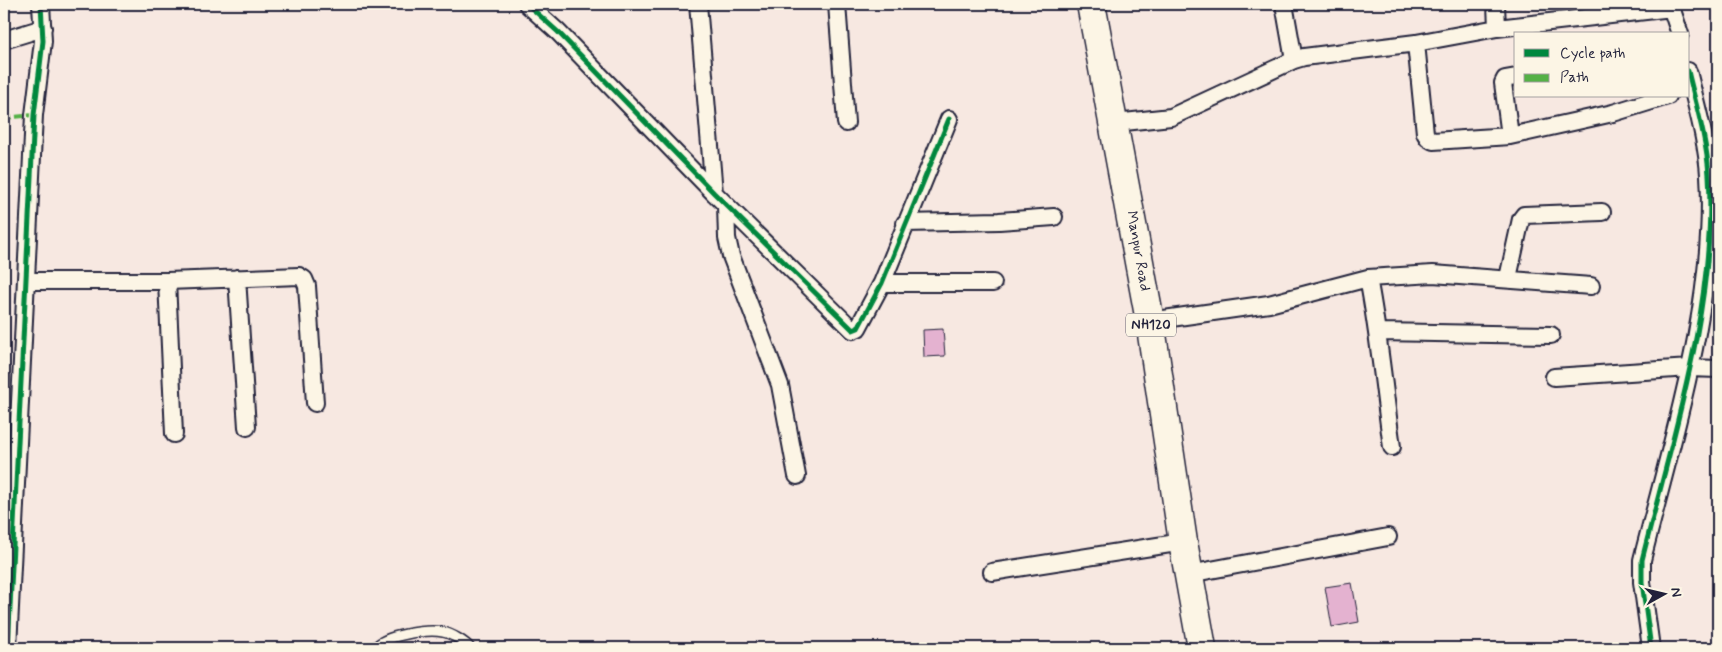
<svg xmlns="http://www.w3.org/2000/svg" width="1722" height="652" viewBox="0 0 1722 652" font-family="Mynerve,sans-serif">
<rect width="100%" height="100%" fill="#f7e8e1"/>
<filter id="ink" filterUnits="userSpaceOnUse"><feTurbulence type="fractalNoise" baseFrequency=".02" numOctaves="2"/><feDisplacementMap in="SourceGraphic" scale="10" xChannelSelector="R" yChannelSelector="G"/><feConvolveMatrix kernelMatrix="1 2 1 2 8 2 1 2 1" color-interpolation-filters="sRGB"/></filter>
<g filter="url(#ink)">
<path fill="#e4b2d0" stroke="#22223b" d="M943 329 945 356 924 357 923 330Z
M1352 583 1359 622 1332 627 1325 587Z"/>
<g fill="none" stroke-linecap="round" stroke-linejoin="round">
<g stroke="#22223b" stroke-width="12">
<path id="service" d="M375 648C384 635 427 629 443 632 452 634 465 642 470 648"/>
</g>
<g stroke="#22223b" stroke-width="20">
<path id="minor" d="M527 4 558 32 714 193 853 330 858 328 882 283 949 119
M698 4 714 193
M837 4 846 123
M1284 4 1294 60
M1496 4 1497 28
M1670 4 1680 34
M4 40 43 28
M1416 43 1425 133 1428 138 1433 141 1510 136 1613 113 1668 96
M1115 123 1171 117 1294 60 1304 57 1416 43 1497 28 1672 8
M1510 136 1503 83 1505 79 1516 77
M726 205 727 238 731 256 780 385 797 476
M905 223 999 221 1054 217
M237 278 247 427
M1368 278C1379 334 1384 391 1392 447
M1508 278 1521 219 1524 215 1602 212
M27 281H167L299 276 304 279 307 286 315 403
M167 281 174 434
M882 283H993
M1150 321 1269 304 1368 278 1433 274 1591 286
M1379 332 1551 335
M1554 377 1690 368 1718 369
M992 572 1183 542
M1189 574 1388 537
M8 648 34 115 43 41 41 4
M1651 648 1642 582V560C1672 439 1717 301 1709 175 1707 141 1696 105 1688 71"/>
</g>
<g stroke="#22223b" stroke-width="31">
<path id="trunk" d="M1091 4 1150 321 1183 542 1202 648"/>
</g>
<use href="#service" stroke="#fcf5e5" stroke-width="9"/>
<use href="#minor" stroke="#fcf5e5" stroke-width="16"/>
<use href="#trunk" stroke="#fcf5e5" stroke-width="28"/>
<path stroke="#55b146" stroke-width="4" stroke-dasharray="8 4" stroke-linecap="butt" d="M4 118 34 115"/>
<g stroke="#fcf5e5" stroke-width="8">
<path id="cycleway" d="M527 4 558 32 714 193 853 330 858 328 882 283 949 119
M8 648 34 115 43 41 41 4
M1651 648 1642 582V560C1672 439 1717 301 1709 175 1707 141 1696 105 1688 71"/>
</g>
<use href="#cycleway" stroke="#00873e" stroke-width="5"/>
</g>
</g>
<g text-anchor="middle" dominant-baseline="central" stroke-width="4" stroke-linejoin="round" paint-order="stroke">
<rect fill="#fcf5e5" stroke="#63616e" stroke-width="1" x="1126" y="313.5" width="50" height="23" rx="4"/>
<g font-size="14" font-weight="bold" fill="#22223b">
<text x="1151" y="325">NH120</text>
</g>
<g font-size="15" fill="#22223b" stroke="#fcf5e5">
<text transform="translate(1138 251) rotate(80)">Manpur Road</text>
</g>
</g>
<rect width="1722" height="652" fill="none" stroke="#fcf5e5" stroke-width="20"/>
<rect x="10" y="10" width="1702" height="632" fill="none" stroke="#22223b" stroke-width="2" filter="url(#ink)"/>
<rect x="1514" y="32" width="175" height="65" fill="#fcf5e5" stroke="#a5a1a1"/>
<rect x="1524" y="49" width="25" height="8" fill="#00873e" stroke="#a5a1a1"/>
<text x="1560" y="58" font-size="15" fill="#22223b">Cycle path</text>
<rect x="1524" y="74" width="25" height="8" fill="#55b146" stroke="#a5a1a1"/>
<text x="1560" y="82" font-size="15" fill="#22223b">Path</text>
<g transform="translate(1664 594) rotate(82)" stroke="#fcf5e5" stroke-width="4" paint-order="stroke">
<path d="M0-4L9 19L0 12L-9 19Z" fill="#22223b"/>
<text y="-8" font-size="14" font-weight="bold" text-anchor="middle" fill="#22223b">N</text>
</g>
</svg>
